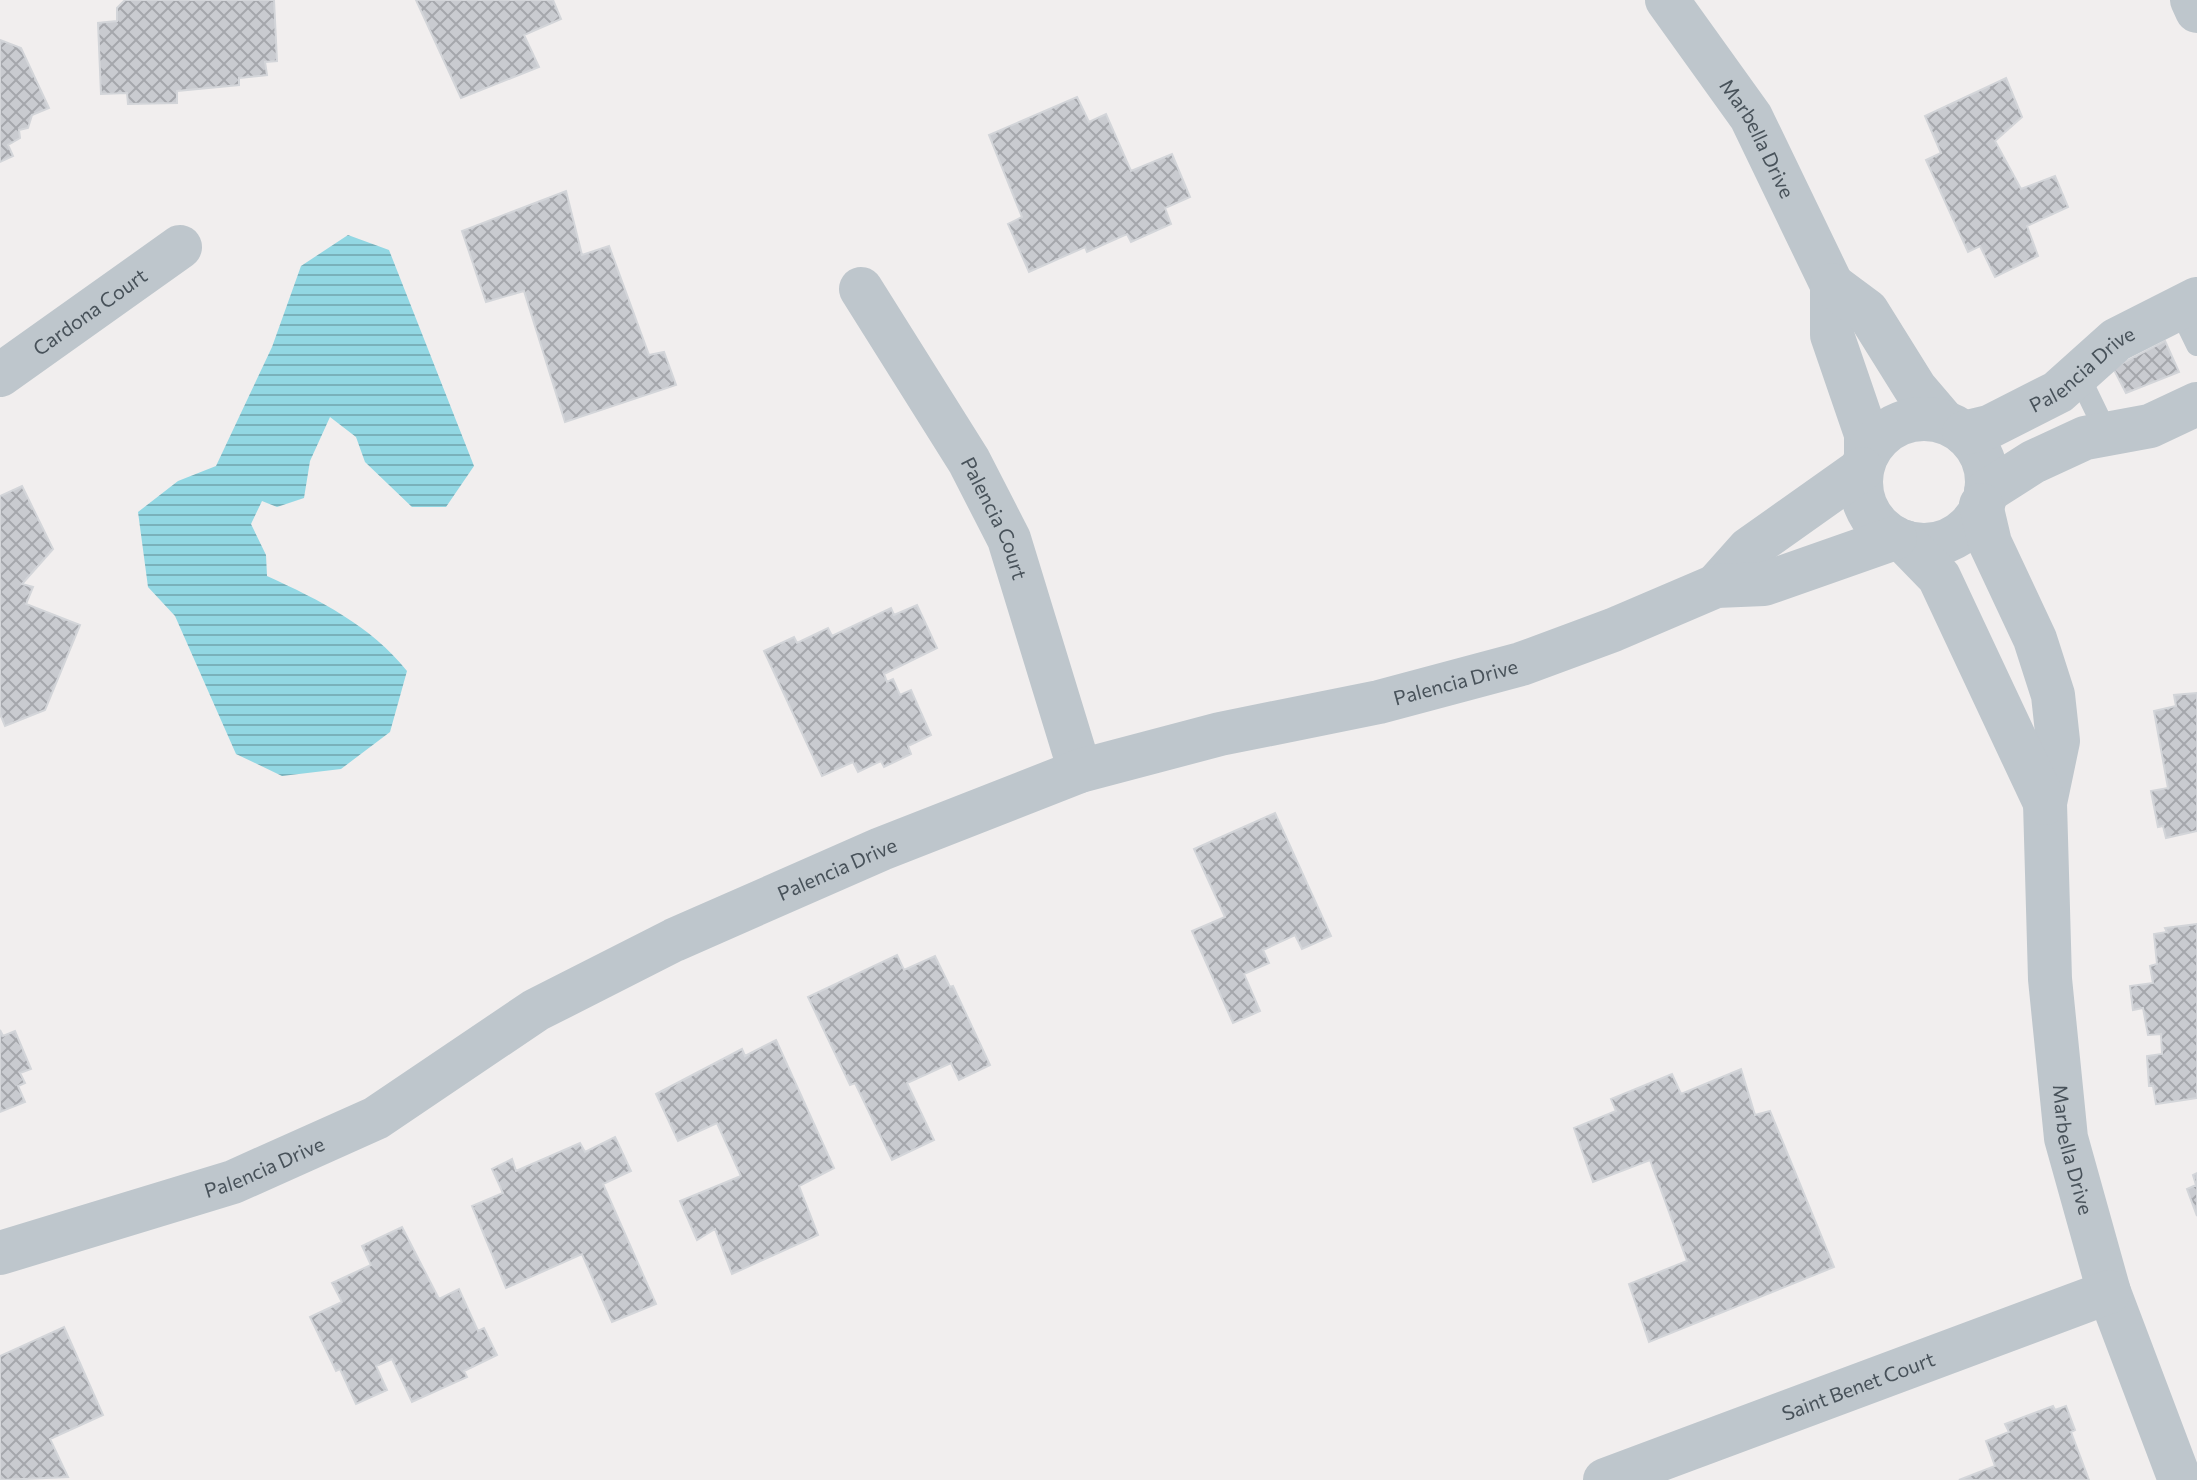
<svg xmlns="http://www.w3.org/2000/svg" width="2197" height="1480" viewBox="0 0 2197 1480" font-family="Commissioner,sans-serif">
<defs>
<pattern id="water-rules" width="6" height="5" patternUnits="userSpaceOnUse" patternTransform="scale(2)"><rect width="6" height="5" fill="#92d7e3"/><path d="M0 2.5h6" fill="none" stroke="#79b1bb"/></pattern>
<pattern id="building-cross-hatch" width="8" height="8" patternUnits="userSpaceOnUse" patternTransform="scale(2)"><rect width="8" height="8" fill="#c9cbd0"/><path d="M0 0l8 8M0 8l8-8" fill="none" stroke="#a5a7ac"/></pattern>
</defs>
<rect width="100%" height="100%" fill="#f1eeee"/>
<path fill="url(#water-rules)" d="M348 235 389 250 474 466 446 507H412L365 462 356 437 330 417 310 461 304 498 277 507 262 501 251 524 266 555 267 576C320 600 371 626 407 671L390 732 341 769 282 776 236 754 175 616 148 587 138 512 178 481 216 466 272 347 301 266Z"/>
<path fill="url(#building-cross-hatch)" stroke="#d3d5d9" stroke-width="2" d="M125 0H274L277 61 265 62 267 75 239 78V85L177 91V103L128 104 127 93 101 94 98 23 117 21V8Z
M416 0H553L561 19 524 35 539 67 461 98Z
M0 40 21 48 49 108 32 115 28 128 19 130 20 138 8 145 13 156 0 162Z
M2006 78 2022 117 1995 141 2021 189 2055 176 2068 207 2027 226 2038 256 1995 277 1980 246 1968 252 1926 160 1941 153 1925 116Z
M1077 97 1089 122 1106 114 1131 171 1172 154 1190 197 1165 208 1171 224 1131 242 1127 234 1087 252 1085 247 1029 272 1008 224 1022 217 989 135Z
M566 191 582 255 609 246 649 355 664 352 676 385 565 422 524 291 486 302 462 231Z
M2165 341 2179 372 2126 393 2113 368Z
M22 486 53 549 22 584 33 587 26 604 80 625 45 710 5 726 0 714V496Z
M917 605 937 648 884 674 887 682 893 679 900 695 911 690 931 735 908 746 911 754 884 767 881 761 858 772 853 762 822 776 764 651 794 637 797 643 828 628 832 636 891 608 894 615Z
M2197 693V831L2166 838 2163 826 2158 827 2151 791 2168 788 2154 711 2176 706 2174 695Z
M1275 813 1331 936 1302 949 1295 935 1263 950 1269 963 1244 974 1260 1011 1233 1023 1192 931 1225 917 1194 849Z
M2197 924V1098L2156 1104 2153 1086H2149L2147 1056 2162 1054 2161 1034 2148 1035 2143 1008 2133 1010 2130 986 2153 983 2150 966 2157 964 2154 934 2167 932 2165 928Z
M897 955 904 970 935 956 950 987 953 986 990 1065 959 1080 951 1063 907 1083 934 1140 892 1160 855 1083 850 1085 808 997Z
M0 1030 3 1036 15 1031 31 1069 20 1073 25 1083 18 1086 25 1102 0 1112Z
M776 1040 834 1168 799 1186 818 1235 732 1274 715 1229 697 1240 680 1201 741 1176 717 1123 678 1141 656 1094 742 1049 745 1056Z
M1741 1069 1755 1115 1770 1111 1834 1267 1649 1342 1629 1284 1687 1261 1650 1160 1593 1182 1574 1128 1616 1111 1611 1099 1672 1074 1681 1094Z
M615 1137 631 1171 603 1184 656 1304 612 1322 582 1254 506 1288 472 1206 503 1193 492 1169 512 1159 516 1171 580 1143 585 1152Z
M2197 1173V1216L2187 1189 2196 1185 2193 1175Z
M402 1227 439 1299 459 1289 478 1331 484 1328 497 1355 464 1371 467 1377 412 1402 392 1359 376 1366 387 1390 356 1404 340 1369 336 1371 310 1317 342 1302 332 1283 371 1265 362 1246Z
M64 1327 103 1415 50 1439 68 1477 0 1480V1356Z
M2053 1406 2055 1410 2066 1406 2075 1430 2071 1432 2089 1480H1959L1995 1466 1986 1441 2009 1432 2005 1424Z"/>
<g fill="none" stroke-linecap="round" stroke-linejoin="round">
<path stroke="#bec6cc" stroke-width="22" d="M2179 308 2197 345
M2078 374 2107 434"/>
<g stroke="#bec6cc" stroke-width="44">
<path id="s1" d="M1667 0 1751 117 1832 285V335L1866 434V456"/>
<path d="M1832 285 1867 311 1915 388 1944 422"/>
<path id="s2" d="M861 289 969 461 1009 539 1080 771"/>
<path id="s3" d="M0 375 180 247"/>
<circle cx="1924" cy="482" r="63"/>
<path id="s4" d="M1964 433 1989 427 2058 392 2116 340 2197 299"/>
<path d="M1986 492 2033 462 2085 438 2150 426 2197 404"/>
<path id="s5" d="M1981 505 1990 543 2035 639 2053 695 2058 741 2045 803 2050 979 2066 1138 2109 1292 2180 1480"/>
<path d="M1905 542 1939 577 2045 803"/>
<path d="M1716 586 1749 549 1862 469"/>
<path id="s6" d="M0 1253 233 1182 376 1118 536 1010 674 940 881 849 1080 771 1220 734 1379 702 1521 664 1613 630 1716 586 1764 584 1895 538"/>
<path id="s7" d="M1605 1480 2109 1292"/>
</g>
<path stroke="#bec6cc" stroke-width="44" d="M2192 0 2197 11"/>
</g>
<g text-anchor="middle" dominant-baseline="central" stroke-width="6" stroke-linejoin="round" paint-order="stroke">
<g font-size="20" fill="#48525a" stroke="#fff">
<text stroke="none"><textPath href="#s1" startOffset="166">Marbella Drive</textPath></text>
<text stroke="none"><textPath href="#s3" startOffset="110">Cardona Court</textPath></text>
<text stroke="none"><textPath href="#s4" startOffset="136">Palencia Drive</textPath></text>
<text stroke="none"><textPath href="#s2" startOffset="266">Palencia Court</textPath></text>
<text stroke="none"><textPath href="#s6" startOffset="1574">Palencia Drive</textPath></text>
<text stroke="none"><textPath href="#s6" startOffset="926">Palencia Drive</textPath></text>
<text stroke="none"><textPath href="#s5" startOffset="662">Marbella Drive</textPath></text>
<text stroke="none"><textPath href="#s6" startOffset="278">Palencia Drive</textPath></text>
<text stroke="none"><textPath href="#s7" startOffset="270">Saint Benet Court</textPath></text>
</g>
</g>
</svg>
